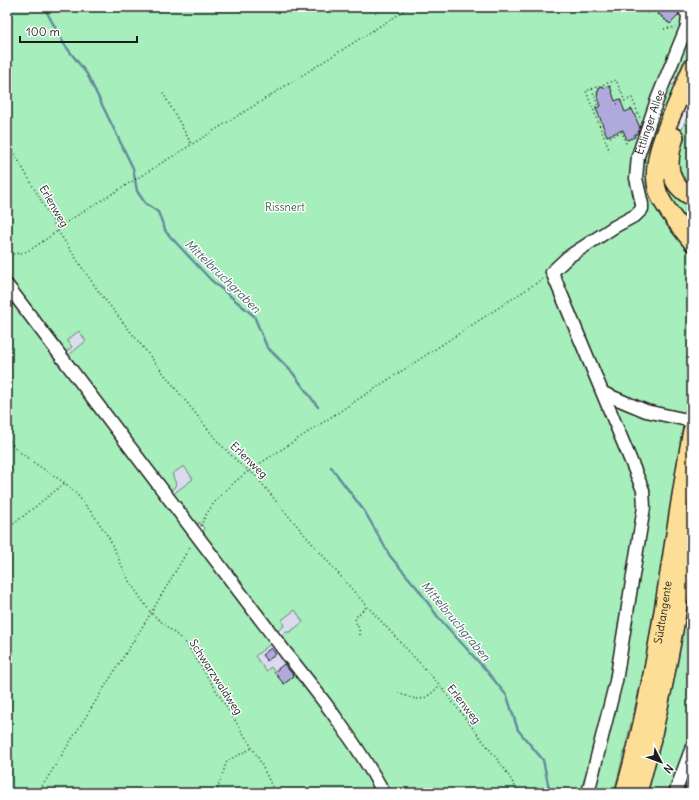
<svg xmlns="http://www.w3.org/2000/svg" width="699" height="800" viewBox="0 0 699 800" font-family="Delius,sans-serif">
<rect width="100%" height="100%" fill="#efeef8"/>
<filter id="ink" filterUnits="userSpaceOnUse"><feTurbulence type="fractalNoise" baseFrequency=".025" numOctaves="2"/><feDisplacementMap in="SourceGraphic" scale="8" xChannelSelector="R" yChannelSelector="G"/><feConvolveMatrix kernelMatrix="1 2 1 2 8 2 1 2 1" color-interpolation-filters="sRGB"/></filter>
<g filter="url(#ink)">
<path fill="#dcdaef" d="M82 315 100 338 75 358 57 335Z
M187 453 206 477 180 497 162 473Z
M297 598 315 621 290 641 272 617Z
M273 642 301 678 283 692 255 656Z"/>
<path fill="#a6eebb" stroke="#61856c" d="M7 7H677L683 13 669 84 675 85 676 89 651 166 686 241 692 250V371L660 580 642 678 614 793H386L279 636 286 632H290L303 622 295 610 283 619 282 620 284 626 277 632 203 535 204 528 199 522 196 531 173 494 193 479 184 466 172 474 176 484 174 488 167 492 65 358 86 341 79 331 67 340 72 347 65 353 7 282Z
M686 7H692V56L686 71 681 79H676L673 75Z
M692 104V156C689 165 690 167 692 176 693 181 692 188 692 194L678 180V139Z
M663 148 667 150 692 201V235L665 196Z
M7 288 273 642 255 656 266 671 271 667 284 684 294 676 282 661V659L286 656 301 682 302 686 304 687H309L382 793H7Z
M692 572V790L691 793H646Z"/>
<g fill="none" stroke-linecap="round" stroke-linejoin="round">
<path stroke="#648b9e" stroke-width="2.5" d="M44 7 64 44 87 74 133 168 137 191 145 203 158 212 166 232 211 280 254 316 267 347 292 372 318 407
M331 467 365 512 390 556 418 589 438 617 485 669 507 696 518 730 543 760 550 793
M684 793 692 772"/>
</g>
<path fill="#afaadb" stroke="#1c1c1c" d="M651 7H676L679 15 670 24Z
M603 86 604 88 610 86 615 101 620 99 625 112 632 109 640 128 638 133 634 135 635 137 627 140 623 130 607 136 596 108 601 106 597 95 598 94 597 92 599 91 598 88Z
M271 648 276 654 267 661 262 655Z
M284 664 294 676 284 684 274 672Z"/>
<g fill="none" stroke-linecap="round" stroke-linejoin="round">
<g stroke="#1c1c1c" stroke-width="15">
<g id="minor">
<path d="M7 285 286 653C322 698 356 742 384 793"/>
<path d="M603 393 646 411 692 421"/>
<path id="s1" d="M588 793 616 681 644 507 643 490 552 272 568 257 614 227 636 215 642 209V204L636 178 638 156 658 97 687 26 688 15 683 7"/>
<path d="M675 793 692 747"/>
</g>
</g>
<g stroke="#1c1c1c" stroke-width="20">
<g id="highway">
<path d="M686 81 692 67"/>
<path d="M682 91C670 122 645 164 660 197 668 213 681 228 692 242"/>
<path d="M675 137C667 161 666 184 692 197"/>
<path id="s2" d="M624 793C659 675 670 550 692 430"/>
<path d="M638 793C663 704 678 611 692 520"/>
</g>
</g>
<path stroke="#1c1c1c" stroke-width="1.5" stroke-dasharray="1 3" stroke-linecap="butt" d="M662 7 664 9
M652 9 669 23
M648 13 654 7
M664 29 676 27
M592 89 598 106 593 108
M163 93 192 145
M617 104 632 98 640 118
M610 137 622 132 627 146
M7 140 58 231 81 266 99 292 219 443 241 465 255 475 280 506 356 594 437 682 504 768 519 793
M610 152 586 91 616 80 625 101
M57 228 252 107 410 7
M7 259C14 251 17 255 25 252 33 249 50 236 58 231
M7 438 17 450 33 462 65 483 75 492 95 517 109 538 129 581 151 613 185 642 202 668 258 757 275 793
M201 526C210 502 230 485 250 470L544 278
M7 529 65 483
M360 635C360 629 356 625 355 618L367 606
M398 693C419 701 423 703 440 685
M38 793 151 613 191 545
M216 793 227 761 252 748"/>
<use href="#minor" stroke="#fff" stroke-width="12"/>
<use href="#highway" stroke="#fdde96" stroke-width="17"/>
<g stroke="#1c1c1c" stroke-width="20" stroke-linecap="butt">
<path id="highway-bridge" d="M682 91 686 81"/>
</g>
<use href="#highway-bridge" stroke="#fdde96" stroke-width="17"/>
</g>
</g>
<g text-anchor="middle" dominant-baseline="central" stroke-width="3" stroke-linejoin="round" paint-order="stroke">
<g font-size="11" fill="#1c1c1c" stroke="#fff">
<text stroke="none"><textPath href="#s1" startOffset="745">Ettlinger Allee</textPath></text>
<text transform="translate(54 206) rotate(60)">Erlenweg</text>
<text transform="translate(249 460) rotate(44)">Erlenweg</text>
<text stroke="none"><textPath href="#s2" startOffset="185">Südtangente</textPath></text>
<text transform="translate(216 677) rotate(57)">Schwarzwaldweg</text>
<text transform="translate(464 704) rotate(52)">Erlenweg</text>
</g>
<g font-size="11" fill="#455b4c" stroke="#fff">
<text x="285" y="207">Rissnert</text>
</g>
<g font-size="12" font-style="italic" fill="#465d68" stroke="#fff">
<text transform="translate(223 276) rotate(44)">Mittelbruchgraben</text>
<text transform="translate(456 621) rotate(50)">Mittelbruchgraben</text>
</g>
</g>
<rect width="699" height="800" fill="none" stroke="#fff" stroke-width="24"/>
<rect x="12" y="12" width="675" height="776" fill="none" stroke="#1c1c1c" stroke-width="1.5" filter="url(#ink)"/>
<g transform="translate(661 762) rotate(132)" stroke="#ffffff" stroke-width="3" paint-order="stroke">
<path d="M0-3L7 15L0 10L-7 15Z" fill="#1c1c1c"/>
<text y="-6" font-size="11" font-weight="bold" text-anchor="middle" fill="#1c1c1c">N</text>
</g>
<path d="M20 36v6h117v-6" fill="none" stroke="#1c1c1c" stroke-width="2"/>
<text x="26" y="36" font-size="12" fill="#1c1c1c" stroke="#ffffff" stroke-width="3" paint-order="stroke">100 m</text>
</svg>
